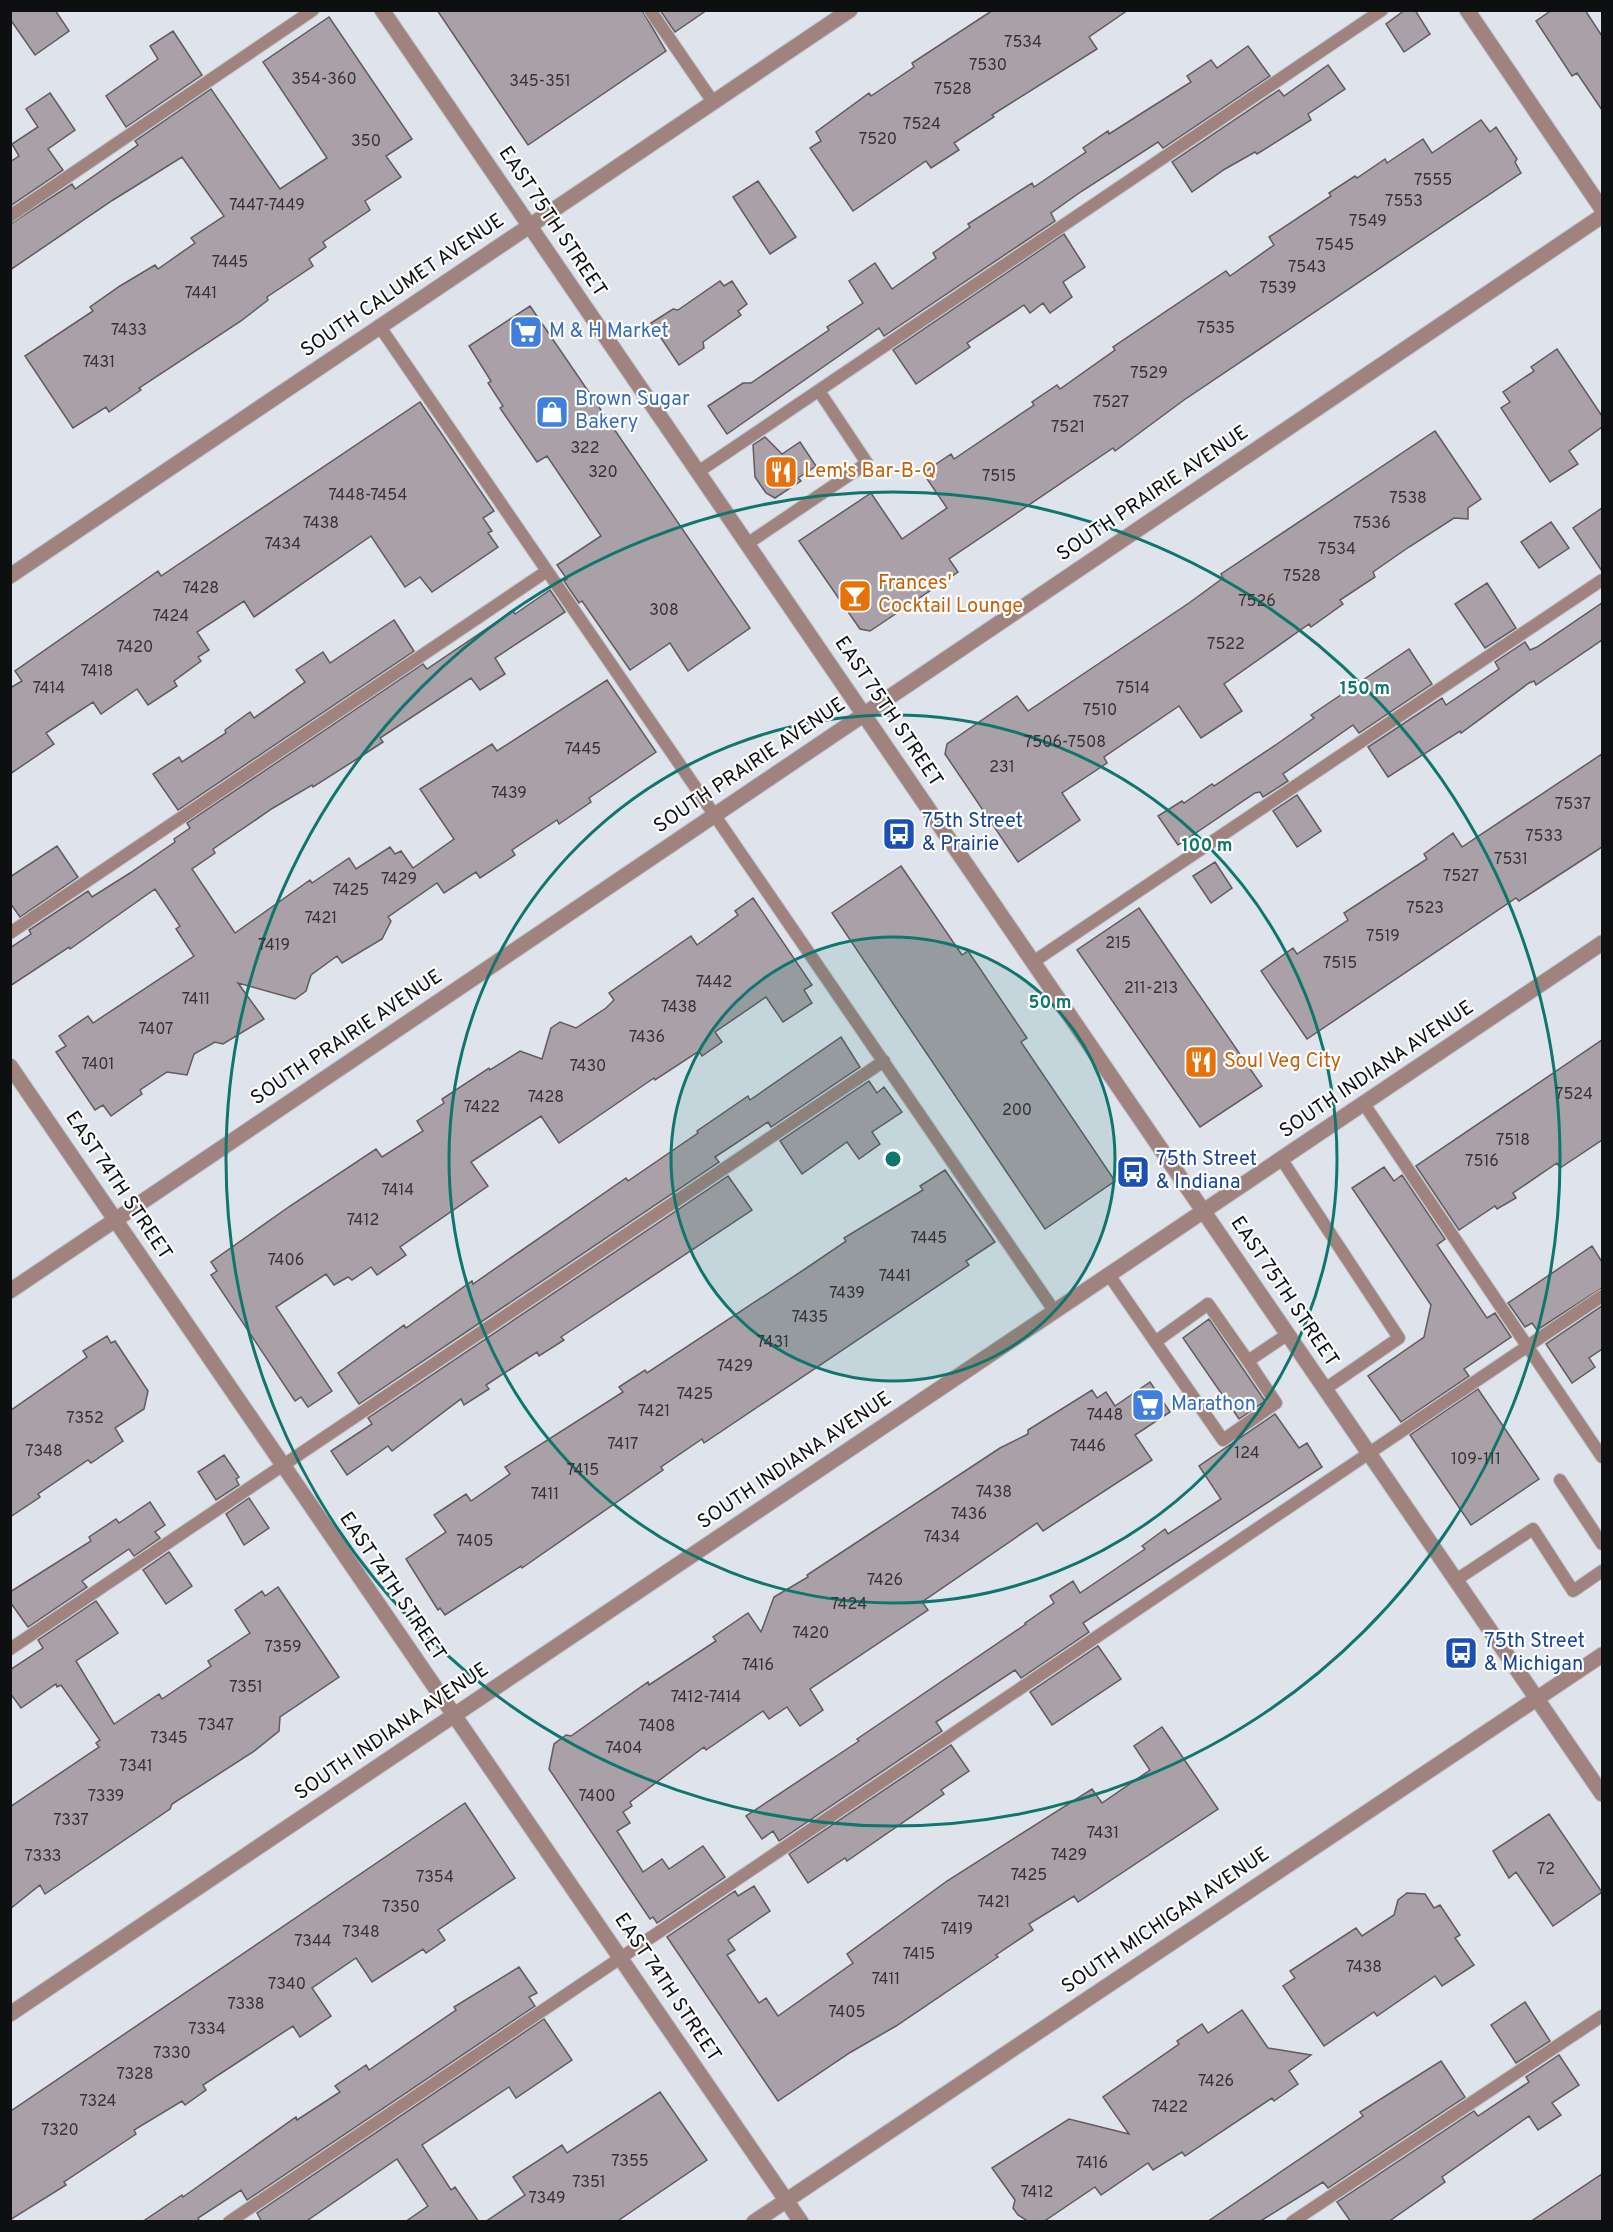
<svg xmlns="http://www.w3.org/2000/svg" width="1613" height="2232" viewBox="0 0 1613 2232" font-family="Overpass,sans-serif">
<rect width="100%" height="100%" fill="#dee3ec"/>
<path fill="#a9a1a7" stroke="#615a5f" stroke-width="1.5" d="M10 10H55L69 31 35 55 10 19Z
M437 10H642L666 51 528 145Z
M660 10H707L675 32Z
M993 10H1128L1089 37 1097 49 992 115 994 117 954 143 959 150 931 168 926 161 853 211 810 148 821 141 816 132 869 93 871 96 914 67 912 63Z
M1405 10H1415L1430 34 1404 52 1386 24Z
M1552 10H1585L1602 36V110L1577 73 1572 76 1536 21Z
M329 17 412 139 386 156 401 177 365 201 370 210 323 242 326 247 309 259 313 266 267 297 268 300 241 321 139 388 141 390 109 412 106 407 73 428 25 356 93 311 90 307 120 286 155 265 158 269 195 243 191 238 224 216 182 157 113 200 10 270V224L72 184 75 189 138 145 135 141 211 89 280 189 327 158 263 62Z
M173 31 202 75 126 127 106 96 158 59 150 46Z
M1248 46 1270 76 1163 148 1158 142 1082 191 1051 213 1055 221 884 336 879 328 727 434 708 406 743 383H751L829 330 827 327 863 303 849 281 875 263 892 289 936 258 933 253 970 227 968 224 1032 183 1034 187 1086 152 1083 148 1108 131 1109 134 1191 82 1187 76 1211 60 1217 68Z
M1328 65 1345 89 1308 114 1311 120 1257 154 1255 152 1225 169 1192 192 1172 162 1279 90 1284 96Z
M50 93 75 130 48 149 63 170 10 206V162L19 156 12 144 38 127 26 109Z
M1481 120 1490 132 1496 127 1517 159 1515 162 1521 173 1184 400 1115 451 1113 448 949 559 958 572 870 631 860 629 799 541 871 493 902 539 947 508 923 473 951 454 954 459 1034 405 1032 402 1057 385 1060 389 1115 350 1113 347 1226 271 1230 276 1274 245 1269 237 1331 196 1329 193 1355 176 1357 178 1385 159 1387 163 1423 139 1432 153Z
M758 181 796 237 770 254 733 197Z
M1064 234 1085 267 1063 282 1072 297 1050 313 1043 303 1030 313 1024 305 967 343 970 347 916 384 893 350Z
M720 281 724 286 732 281 747 304 738 311 741 315 703 342 704 348 679 365 651 323 673 309 678 310Z
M530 306 750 628 688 671 670 643 630 670 582 601 579 603 564 581 567 579 557 565 601 536 547 456 537 462 500 408 503 406 488 383 491 381 469 346Z
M1557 349 1602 416V427L1569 451 1578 464 1550 482 1501 408 1510 402 1503 392 1534 371 1531 367Z
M420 402 494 511 483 518 492 531 488 533 498 547 432 592 420 577 405 587 371 536 254 617 244 601 197 632 209 650 198 657 201 661 174 681 177 686 148 705 137 689 101 714 93 702 46 733 54 744 10 774V688L22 681 15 671 158 571 161 576Z
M1435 431 1481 499 1468 508V519L1454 518 1409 547 1373 572 1375 577 1340 600 1343 604 1311 627 1309 624 1224 684 1242 711 1201 738 1179 706 1104 757 1107 763 1062 793 1080 820 1018 862 945 754 947 744 1017 696 1028 711 1189 603 1223 578 1221 574Z
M765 437 782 454 800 442 816 466 798 478 801 481 775 498 766 493 755 477 753 445Z
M1602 508V571L1573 528Z
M1551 522 1569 548 1539 568 1521 542Z
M1487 583 1516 628 1485 648 1455 604Z
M550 590 565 612 495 658 505 674 480 690 471 678 380 738 383 742 360 757 313 787 312 785 273 808 213 849 215 853 192 869 235 933 310 880 312 883 349 858 356 869 390 847 395 854 401 851 413 868 454 839 420 789 492 744 497 751 607 680 656 752 589 798 591 802 559 824 557 820 512 850 515 855 480 878 476 872 444 893 437 883 388 917 391 921 382 939 342 963 337 956 311 975 306 991 295 999 238 983 264 1019 223 1044 215 1042 194 1054 187 1075 167 1072 140 1090 142 1094 111 1116 103 1105 95 1110 56 1052 66 1046 59 1036 88 1016 93 1023 194 956 176 929 180 926 155 889 70 949 69 947 10 986V948L31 934 29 930 88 891 92 897 130 873 175 842 174 839 190 828 187 823 423 664 427 669 513 611 515 614Z
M1602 603V640L1536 685 1534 681 1529 683 1461 733 1460 731 1388 777 1368 747 1442 698 1446 705 1499 669 1495 662 1525 642 1530 650 1537 647Z
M394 620 414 651 178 810 153 774 179 757 182 762 226 733 225 730 250 712 254 718 305 682 296 670 323 652 330 663Z
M1409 649 1432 684 1359 733 1353 725 1283 774 1288 781 1263 797 1260 792 1255 793 1178 845 1158 816 1182 801 1184 803 1212 784 1214 786 1277 744 1314 718 1311 715Z
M1602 754V847L1519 901 1516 898 1307 1039 1261 971 1293 948 1297 954 1348 920 1344 913 1427 859 1424 854 1453 833 1462 847Z
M1297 795 1321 831 1297 847 1273 811Z
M57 846 78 877 20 917 10 903V877Z
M1215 862 1232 888 1211 903 1193 876Z
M901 866 962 955 968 951 1027 1038 1021 1042 1115 1181 1045 1229 832 913Z
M753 898 812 985 804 990 812 1003 783 1022 766 997 715 1032 722 1042 702 1056 699 1051 655 1080 654 1078 559 1143 541 1116 471 1162 488 1186 400 1247 406 1255 377 1275 371 1267 352 1280 348 1277 334 1285 326 1274 276 1307 332 1391 308 1407 301 1397 295 1401 211 1275 217 1271 211 1262 290 1206 376 1149 382 1157 423 1131 417 1121 444 1103 442 1099 489 1068 490 1070 520 1051 542 1059 551 1028 560 1022 576 1028 606 1008 614 1000 609 993 691 936 697 945 738 915 735 911Z
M1139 908 1262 1086 1200 1127 1077 950Z
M841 1037 860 1067 771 1127 768 1122 715 1157 719 1162 359 1404 338 1373 404 1325 406 1328 472 1281 473 1284 626 1178 628 1181 698 1133 697 1131 748 1096 750 1100Z
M1602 1040V1140L1560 1168 1557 1163 1513 1193 1516 1198 1497 1209 1495 1206 1459 1230 1416 1166Z
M869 1081 877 1093 884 1087 902 1112 872 1132 880 1144 859 1159 847 1142 802 1174 780 1141Z
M1384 1167 1394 1181 1402 1175 1445 1239 1437 1245 1487 1318 1495 1313 1511 1337 1464 1369 1469 1376 1401 1422 1368 1376 1424 1337 1431 1305 1352 1188Z
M945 1170 995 1242 966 1261 969 1265 704 1443 702 1439 661 1467 663 1470 522 1568 521 1566 445 1615 440 1608 438 1610 406 1559 446 1532 434 1515 466 1494 471 1501 510 1474 505 1467 623 1392 619 1387 645 1370 647 1373 808 1267 846 1241 844 1238 923 1190 920 1186Z
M728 1176 752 1210 561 1337 564 1340 539 1356 537 1352 486 1385 489 1389 464 1405 461 1399 392 1451 388 1446 347 1475 331 1451 372 1424 368 1418Z
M1592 1246 1602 1262V1288L1537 1330 1532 1323 1525 1327 1508 1303Z
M1602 1306V1349L1589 1358 1595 1367 1572 1383 1546 1344Z
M1209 1319 1265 1401 1239 1419 1183 1338Z
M107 1336 111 1343 115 1341 148 1391 144 1409 115 1428 123 1441 91 1463 88 1460 38 1494 40 1497 10 1517V1411L87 1357 83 1351Z
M1150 1382 1170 1412 1135 1435 1152 1460 1043 1531 1037 1523 922 1602 928 1610 810 1689 823 1710 800 1726 787 1707 769 1719 763 1711 706 1750 704 1747 630 1802 632 1806 623 1812 630 1823 617 1831 643 1872 662 1859 669 1869 703 1846 725 1877 657 1923 653 1917 650 1919 549 1769 554 1744 566 1735 571 1736 648 1682 649 1685 716 1641 713 1637 748 1613 761 1632 774 1597 808 1577 807 1575 874 1531 1000 1448 1028 1434V1430L1092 1390 1097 1398 1106 1392 1115 1406Z
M1478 1389 1539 1479 1471 1525 1410 1435Z
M1275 1414 1299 1448 1307 1443 1322 1467 1083 1623 1089 1632 1021 1678 1015 1670 936 1722 942 1731 779 1841 773 1831 762 1839 746 1816 859 1741 857 1739 1026 1624 1025 1623 1054 1603 1050 1596 1073 1581 1080 1593 1145 1549 1142 1546 1165 1529 1168 1534 1221 1499 1199 1466Z
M224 1455 239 1477 236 1479 239 1485 216 1500 198 1472Z
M249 1498 269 1528 244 1545 226 1514Z
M150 1502 165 1525 155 1532 160 1538 134 1556 129 1549 82 1581 87 1587 28 1627 10 1602V1592L91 1541 89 1537 116 1519 119 1523Z
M169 1552 192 1586 166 1604 143 1570Z
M278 1587 339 1677 280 1717 279 1731 253 1752 172 1804 170 1809 45 1894 40 1885 10 1909V1807L99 1747 96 1743 100 1740 61 1685 57 1687 56 1684 21 1708 10 1693V1670L43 1648 38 1640 96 1601 118 1633 76 1661 114 1724 159 1694 162 1699 211 1666 208 1661 250 1633 235 1610 262 1591 265 1596Z
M1098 1646 1121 1679 1052 1725 1030 1692Z
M1162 1727 1218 1809 1078 1902 1074 1896 1029 1924 1033 1930 996 1955 998 1957 896 2026 851 2052 778 2101 667 1937 735 1891 738 1896 754 1886 770 1911 728 1940 735 1950 727 1955 759 2003 766 1998 778 2016 853 1963 847 1954 947 1881 1092 1789 1102 1803 1150 1770 1134 1746Z
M951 1745 969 1771 941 1790 944 1794 847 1861 845 1858 808 1883 789 1854Z
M465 1803 515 1878 438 1930 445 1940 426 1953 423 1949 372 1982 356 1958 312 1988 331 2016 300 2037 293 2026 203 2085 206 2090 185 2105 182 2101 134 2130 136 2134 64 2182 66 2185 10 2220 11 2111Z
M1549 1814 1602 1892 1553 1926 1516 1872 1509 1878 1493 1851Z
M1407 1893 1425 1894 1434 1908 1440 1905 1460 1935 1455 1938 1474 1965 1442 1986 1435 1976 1377 2016 1374 2012 1324 2046 1283 1986 1295 1978 1290 1971 1356 1928 1362 1936 1394 1915 1398 1900Z
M519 1967 537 1993 529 1997 535 2006 247 2200 241 2190 198 2218 200 2222H142L182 2195 183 2197 296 2117 297 2120 340 2092 335 2086 366 2065 369 2070 456 2010 454 2007Z
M1525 2002 1550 2041 1516 2063 1491 2025Z
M1242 2010 1268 2048 1311 2055 1289 2071 1298 2084 1274 2101 1272 2098 1185 2156 1182 2152 1153 2170 1148 2163 1101 2195 1095 2187 1043 2222H1029L1018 2215 1013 2208 1015 2200 992 2168 1069 2119 1129 2134 1103 2097 1179 2044 1177 2041 1202 2024 1208 2033Z
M544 2019 572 2060 516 2098 509 2087 422 2145 451 2190 455 2187 479 2222H405L428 2206 397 2159 305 2222H262L257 2213Z
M1559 2055 1579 2085 1552 2103 1561 2115 1538 2130 1529 2116 1442 2177 1445 2182 1388 2222H1351L1337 2202 1474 2111 1478 2116 1529 2082 1526 2077Z
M1441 2061 1465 2097 1328 2188 1323 2182 1259 2222H1207L1363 2116 1360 2112Z
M660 2092 707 2160 616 2222H485L525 2195 513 2177 562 2145 567 2153Z
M1602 2174V2222H1530Z"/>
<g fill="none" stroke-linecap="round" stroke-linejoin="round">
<g stroke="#bdc1c9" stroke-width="14">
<path id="service" d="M650 10 713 102
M10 216 313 10
M380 327 1055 1312
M698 472 1382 10
M747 544 867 463 819 391
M10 933 547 571
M1033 962 1602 580
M1364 1104 1602 1457
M1282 1160 1399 1338 1325 1389
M1109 1275 1223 1440 1276 1403 1248 1361 1288 1334
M1155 1342 1208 1304 1248 1361
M1560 1480 1602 1544
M1456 1580 1533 1529 1573 1591 1602 1571
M10 1649 884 1061
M229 2222 1602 1296
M1292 2222 1602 2016"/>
</g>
<g stroke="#bdc1c9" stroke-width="17">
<path id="minor" d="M10 576 850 10
M10 1066 801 2222
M10 1291 1602 216
M10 2014 1602 943
M754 2222 1602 1655"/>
</g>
<g stroke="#bdc1c9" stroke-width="17">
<path id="tertiary" d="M382 10 1602 1794
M1467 10 1602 209"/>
</g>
<use href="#service" stroke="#a0837e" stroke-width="12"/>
<use href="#minor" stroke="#a0837e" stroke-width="15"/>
<use href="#tertiary" stroke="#a0837e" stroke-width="15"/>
</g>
<circle cx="893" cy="1159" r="222" fill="#0f766e" fill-opacity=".12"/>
<g fill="none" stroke="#0f766e" stroke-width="3">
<circle cx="893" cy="1159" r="222"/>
<circle cx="893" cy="1159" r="444"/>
<circle cx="893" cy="1159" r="667"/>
</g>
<defs>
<g id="supermarket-square" transform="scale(1.725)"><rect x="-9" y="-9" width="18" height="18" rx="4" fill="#3f7fe0" stroke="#fff"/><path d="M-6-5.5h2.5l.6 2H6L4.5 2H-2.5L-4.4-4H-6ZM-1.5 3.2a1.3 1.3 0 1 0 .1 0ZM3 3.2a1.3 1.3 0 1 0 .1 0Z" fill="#fff"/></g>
<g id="shop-square" transform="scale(1.725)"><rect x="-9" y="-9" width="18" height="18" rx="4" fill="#3f7fe0" stroke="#fff"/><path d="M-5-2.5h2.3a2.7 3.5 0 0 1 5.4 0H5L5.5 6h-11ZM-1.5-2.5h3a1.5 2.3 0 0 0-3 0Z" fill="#fff"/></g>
<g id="restaurant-square" transform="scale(1.725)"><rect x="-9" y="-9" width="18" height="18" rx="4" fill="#e8710a" stroke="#fff"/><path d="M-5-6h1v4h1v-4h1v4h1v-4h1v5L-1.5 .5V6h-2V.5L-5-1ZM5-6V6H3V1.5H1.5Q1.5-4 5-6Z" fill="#fff"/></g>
<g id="bar-square" transform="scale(1.725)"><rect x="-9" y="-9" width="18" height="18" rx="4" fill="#e8710a" stroke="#fff"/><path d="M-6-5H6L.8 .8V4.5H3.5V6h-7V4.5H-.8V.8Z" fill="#fff"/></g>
<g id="bus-square" transform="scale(1.725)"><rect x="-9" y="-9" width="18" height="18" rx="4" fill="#1a4fb4" stroke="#fff"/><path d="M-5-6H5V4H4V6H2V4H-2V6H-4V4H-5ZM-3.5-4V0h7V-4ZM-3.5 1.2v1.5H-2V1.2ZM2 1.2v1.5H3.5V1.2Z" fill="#fff"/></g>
</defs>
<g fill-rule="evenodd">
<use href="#supermarket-square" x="526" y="332"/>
<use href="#shop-square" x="552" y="412"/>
<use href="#restaurant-square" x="781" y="472"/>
<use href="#bar-square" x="855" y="596"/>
<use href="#bus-square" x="899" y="834"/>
<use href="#restaurant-square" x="1201" y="1062"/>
<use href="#bus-square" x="1133" y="1172"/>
<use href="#supermarket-square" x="1148" y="1405"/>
<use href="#bus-square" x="1461" y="1653"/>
</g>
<g text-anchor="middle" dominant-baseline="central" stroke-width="4.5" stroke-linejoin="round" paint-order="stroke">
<g font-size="16" fill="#343436">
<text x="1023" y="43">7534</text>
<text x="988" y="66">7530</text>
<text x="324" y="80">354-360</text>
<text x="540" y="82">345-351</text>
<text x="953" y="90">7528</text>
<text x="922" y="125">7524</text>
<text x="878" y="140">7520</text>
<text x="366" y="142">350</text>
<text x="1433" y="181">7555</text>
<text x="1404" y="202">7553</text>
<text x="267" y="206">7447-7449</text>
<text x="1368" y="222">7549</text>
<text x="1335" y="246">7545</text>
<text x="230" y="263">7445</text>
<text x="1307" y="268">7543</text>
<text x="1278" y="289">7539</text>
<text x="201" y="294">7441</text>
<text x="1216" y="329">7535</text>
<text x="129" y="331">7433</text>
<text x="99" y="363">7431</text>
<text x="1149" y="374">7529</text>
<text x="1111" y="403">7527</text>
<text x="1068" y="428">7521</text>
<text x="585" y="449">322</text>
<text x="603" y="473">320</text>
<text x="999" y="477">7515</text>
<text x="368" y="496">7448-7454</text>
<text x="1408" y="499">7538</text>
<text x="321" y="524">7438</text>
<text x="1372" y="524">7536</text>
<text x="283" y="545">7434</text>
<text x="1337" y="550">7534</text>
<text x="1302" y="577">7528</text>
<text x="201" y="589">7428</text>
<text x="1257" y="602">7526</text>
<text x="664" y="611">308</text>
<text x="171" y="617">7424</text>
<text x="1226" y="645">7522</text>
<text x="135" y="648">7420</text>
<text x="97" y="672">7418</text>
<text x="49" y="689">7414</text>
<text x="1133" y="689">7514</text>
<text x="1100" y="711">7510</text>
<text x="1065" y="743">7506-7508</text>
<text x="583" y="750">7445</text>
<text x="1002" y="768">231</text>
<text x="509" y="794">7439</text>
<text x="1573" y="805">7537</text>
<text x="1544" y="837">7533</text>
<text x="1511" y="860">7531</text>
<text x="1461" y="877">7527</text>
<text x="399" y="880">7429</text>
<text x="351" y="891">7425</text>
<text x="1425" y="909">7523</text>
<text x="321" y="919">7421</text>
<text x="1383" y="937">7519</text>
<text x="1118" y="944">215</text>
<text x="274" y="946">7419</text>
<text x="1340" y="964">7515</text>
<text x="714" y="983">7442</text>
<text x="1151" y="989">211-213</text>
<text x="196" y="1000">7411</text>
<text x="679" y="1008">7438</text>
<text x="156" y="1030">7407</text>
<text x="647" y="1038">7436</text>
<text x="98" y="1065">7401</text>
<text x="588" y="1067">7430</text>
<text x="1574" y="1095">7524</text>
<text x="546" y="1098">7428</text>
<text x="482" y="1108">7422</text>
<text x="1017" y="1111">200</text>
<text x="1513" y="1141">7518</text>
<text x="1482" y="1162">7516</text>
<text x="398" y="1191">7414</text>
<text x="363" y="1221">7412</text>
<text x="929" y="1239">7445</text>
<text x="286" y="1261">7406</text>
<text x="895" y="1277">7441</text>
<text x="847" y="1294">7439</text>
<text x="810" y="1318">7435</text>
<text x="773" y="1343">7431</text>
<text x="735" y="1367">7429</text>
<text x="695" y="1395">7425</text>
<text x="654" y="1412">7421</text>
<text x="1105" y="1416">7448</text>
<text x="85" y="1419">7352</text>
<text x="623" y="1445">7417</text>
<text x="1088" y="1447">7446</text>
<text x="44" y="1452">7348</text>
<text x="1247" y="1454">124</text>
<text x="1476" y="1460">109-111</text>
<text x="583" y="1471">7415</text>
<text x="994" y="1493">7438</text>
<text x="545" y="1495">7411</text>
<text x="969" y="1515">7436</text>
<text x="942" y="1538">7434</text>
<text x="475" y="1542">7405</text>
<text x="885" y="1581">7426</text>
<text x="849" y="1605">7424</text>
<text x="811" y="1634">7420</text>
<text x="283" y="1648">7359</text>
<text x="758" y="1666">7416</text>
<text x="246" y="1688">7351</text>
<text x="706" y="1698">7412-7414</text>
<text x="216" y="1726">7347</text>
<text x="657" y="1727">7408</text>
<text x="169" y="1739">7345</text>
<text x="624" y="1749">7404</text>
<text x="136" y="1767">7341</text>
<text x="106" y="1797">7339</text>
<text x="597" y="1797">7400</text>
<text x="71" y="1821">7337</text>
<text x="1103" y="1834">7431</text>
<text x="1069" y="1856">7429</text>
<text x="43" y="1857">7333</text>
<text x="1546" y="1870">72</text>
<text x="1029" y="1876">7425</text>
<text x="435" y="1878">7354</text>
<text x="994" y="1903">7421</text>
<text x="401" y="1908">7350</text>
<text x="957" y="1930">7419</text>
<text x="361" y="1933">7348</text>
<text x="313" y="1942">7344</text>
<text x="919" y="1955">7415</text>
<text x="1364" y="1968">7438</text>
<text x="886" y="1980">7411</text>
<text x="287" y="1985">7340</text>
<text x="246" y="2005">7338</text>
<text x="847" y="2013">7405</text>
<text x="207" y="2030">7334</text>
<text x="172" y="2054">7330</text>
<text x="135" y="2075">7328</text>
<text x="1216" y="2082">7426</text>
<text x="98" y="2102">7324</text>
<text x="1170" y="2108">7422</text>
<text x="60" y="2131">7320</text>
<text x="630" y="2162">7355</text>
<text x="1092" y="2164">7416</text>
<text x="589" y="2183">7351</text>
<text x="1037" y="2193">7412</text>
<text x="547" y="2199">7349</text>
</g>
<g font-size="20" fill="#0d0f11" stroke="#fff">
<text transform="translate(552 222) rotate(56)">EAST 75TH STREET</text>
<text transform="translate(403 286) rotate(-34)">SOUTH CALUMET AVENUE</text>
<text transform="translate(1153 494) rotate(-34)">SOUTH PRAIRIE AVENUE</text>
<text transform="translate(888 712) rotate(56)">EAST 75TH STREET</text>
<text transform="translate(750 766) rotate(-34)">SOUTH PRAIRIE AVENUE</text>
<text transform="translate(347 1038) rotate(-34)">SOUTH PRAIRIE AVENUE</text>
<text transform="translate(1377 1070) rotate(-34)">SOUTH INDIANA AVENUE</text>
<text transform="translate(118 1186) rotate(56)">EAST 74TH STREET</text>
<text transform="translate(1284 1292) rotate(56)">EAST 75TH STREET</text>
<text transform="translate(795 1461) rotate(-34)">SOUTH INDIANA AVENUE</text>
<text transform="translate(392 1587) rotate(56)">EAST 74TH STREET</text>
<text transform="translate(392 1732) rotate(-34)">SOUTH INDIANA AVENUE</text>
<text transform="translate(1166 1921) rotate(-34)">SOUTH MICHIGAN AVENUE</text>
<text transform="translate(667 1988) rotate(56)">EAST 74TH STREET</text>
</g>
<g font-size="20" fill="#366cbe" stroke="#fff" text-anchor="start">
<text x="549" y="332">M &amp; H Market</text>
<text x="575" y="400">Brown Sugar<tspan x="575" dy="23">Bakery</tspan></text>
<text x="1171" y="1405">Marathon</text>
</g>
<g font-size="20" fill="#c56008" stroke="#fff" text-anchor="start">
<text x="804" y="472">Lem's Bar-B-Q</text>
<text x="878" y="584">Frances'<tspan x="878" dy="23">Cocktail Lounge</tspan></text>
<text x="1224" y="1062">Soul Veg City</text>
</g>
<g font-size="20" fill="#164399" stroke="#fff" text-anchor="start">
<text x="922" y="822">75th Street<tspan x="922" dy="23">&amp; Prairie</tspan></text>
<text x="1156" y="1160">75th Street<tspan x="1156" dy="23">&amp; Indiana</tspan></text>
<text x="1484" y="1642">75th Street<tspan x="1484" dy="23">&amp; Michigan</tspan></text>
</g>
</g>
<circle cx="893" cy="1159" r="9" fill="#0f766e" stroke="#fff" stroke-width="3"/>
<g font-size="18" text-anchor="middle" font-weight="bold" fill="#0f766e" stroke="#fff" stroke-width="4.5" stroke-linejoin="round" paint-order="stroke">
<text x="1365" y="694">150 m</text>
<text x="1207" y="851">100 m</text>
<text x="1050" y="1008">50 m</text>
</g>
<rect width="1613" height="2232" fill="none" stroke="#0d0f11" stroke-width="24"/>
</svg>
